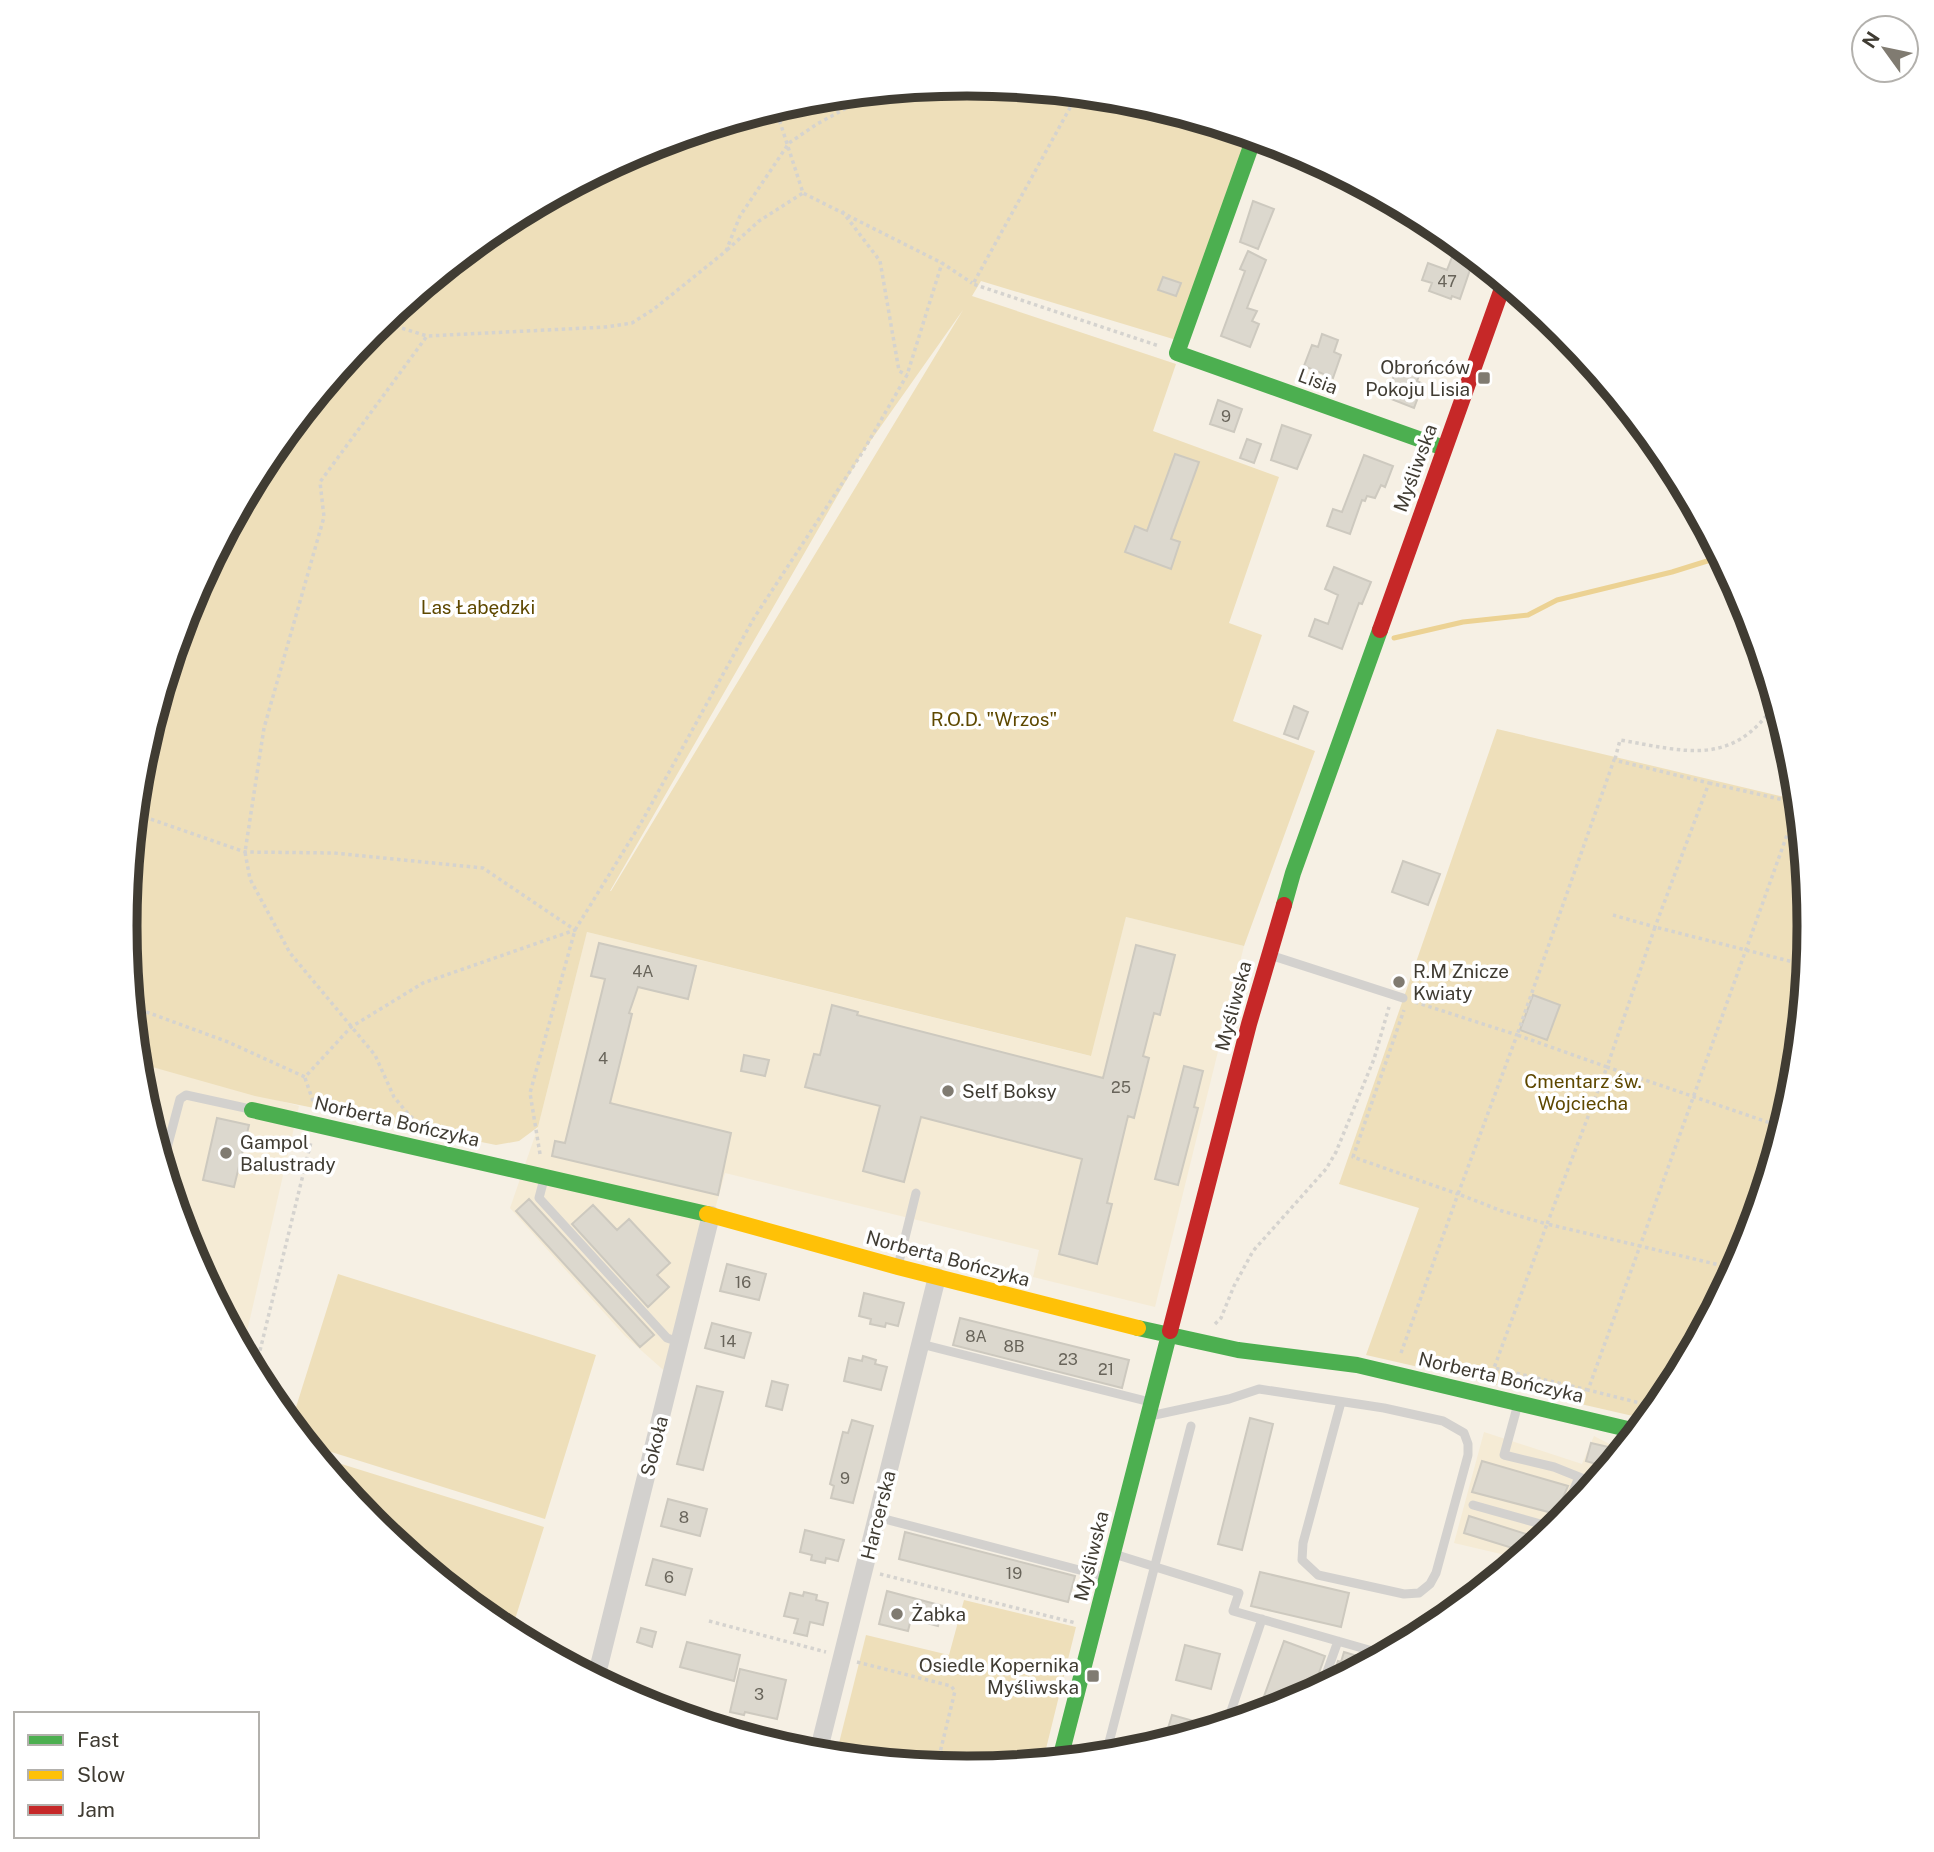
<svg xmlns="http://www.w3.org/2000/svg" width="1934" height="1852" viewBox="0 0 1934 1852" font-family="'Public Sans',sans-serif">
<rect width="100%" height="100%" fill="#f6f0e4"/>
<path fill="#f5ebd5" d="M1126 917 1244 946 1155 1307 1033 1277 1039 1250 725 1173 669 1375 625 1336 510 1208 538 1127 587 932 1090 1056Z
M138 1063 299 1106 243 1349 189 1248 141 1090Z
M1484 1432 1582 1464 1594 1436 1621 1450 1562 1522 1518 1558 1454 1543Z"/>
<path fill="#eedfba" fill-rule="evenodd" d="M967 84 1132 100 1258 139 1183 342 981 281 972 296 1176 364 1153 431 1279 477 1229 623 1262 635 1233 721 1315 751 1244 946 1126 917 1091 1056 587 932 538 1127 519 1141 496 1145 255 1096 138 1063 125 926 141 761 189 603 267 458 372 330 500 226 645 148 803 100ZM963 310 611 891H610L862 453Z
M1497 729 1797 800 1809 926 1793 1091 1745 1249 1667 1394 1646 1419 1366 1355 1419 1208 1339 1184Z
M338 1274 596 1355 545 1519 309 1445 291 1423Z
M319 1457 544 1527 511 1632 499 1626 371 1521Z
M964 1600 1076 1627 1043 1761 967 1768 836 1755 866 1635 949 1655Z"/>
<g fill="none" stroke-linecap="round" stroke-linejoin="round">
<path stroke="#ecd293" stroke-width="5" d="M1394 638 1463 622 1528 615 1557 600 1672 572 1720 557"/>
</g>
<path fill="#dcd8ce" stroke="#cdc9bf" stroke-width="2" d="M1253 201 1274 209 1258 249 1240 242Z
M1457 244 1474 258 1460 299 1452 296 1451 299 1429 291 1432 283 1422 280 1428 263 1447 270Z
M1248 251 1266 260 1247 308 1257 311 1252 321 1259 324 1250 347 1221 336 1245 271 1240 269Z
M1163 277 1181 283 1176 296 1158 290Z
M1322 334 1338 340 1334 352 1341 355 1333 378 1304 366 1312 345 1318 347Z
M1405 364 1421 370 1417 381 1423 384 1414 408 1386 397 1395 373 1401 376Z
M1218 400 1242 409 1234 432 1210 424Z
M1282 425 1311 435 1297 469 1271 460Z
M1247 439 1261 444 1254 463 1240 458Z
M1175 454 1199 462 1171 539 1180 542 1171 569 1125 552 1135 526 1147 531Z
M1364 455 1393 466 1385 487 1381 485 1375 498 1367 496 1365 501 1362 500 1350 534 1327 526 1333 509 1342 512Z
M1334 567 1371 582 1362 604 1359 603 1342 649 1309 636 1315 619 1328 624 1338 595 1325 589Z
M1294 706 1308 712 1298 739 1284 734Z
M1403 861 1440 874 1428 905 1392 892Z
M599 943 696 966 688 999 638 987 629 1013 632 1014 610 1103 731 1133 718 1195 552 1156 555 1141 565 1143 605 979 591 976Z
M1136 945 1175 955 1160 1015 1154 1013 1143 1056 1149 1058 1134 1118 1128 1116 1107 1203 1112 1204 1097 1264 1059 1254 1082 1159 921 1117 904 1182 881 1176 863 1171 880 1106 805 1087 814 1054 820 1055 832 1005 858 1012 857 1015 1103 1078Z
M1533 995 1560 1005 1547 1040 1520 1030Z
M744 1055 769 1060 765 1076 741 1071Z
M1184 1066 1203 1071 1194 1107 1198 1108 1178 1185 1155 1179Z
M217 1118 249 1125 234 1187 203 1180Z
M529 1199 654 1335 640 1347 516 1211Z
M593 1205 617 1230 629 1219 670 1263 657 1275 669 1287 648 1307 572 1224Z
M727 1264 766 1274 759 1300 720 1291Z
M864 1293 904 1303 898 1326 886 1323 885 1327 870 1324 871 1319 859 1316Z
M960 1318 1129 1360 1122 1388 953 1345Z
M712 1323 751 1333 744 1358 705 1348Z
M863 1356 876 1360 875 1364 887 1367 881 1390 844 1381 849 1358 862 1361Z
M772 1381 788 1385 782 1410 766 1406Z
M697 1386 723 1392 703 1470 677 1464Z
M1250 1418 1273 1424 1242 1550 1218 1544Z
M852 1420 873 1426 853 1503 831 1498 834 1486 830 1484 843 1432 848 1433Z
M1591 1443 1617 1449 1615 1457 1607 1467 1586 1461Z
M1482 1461 1568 1486 1556 1514 1472 1492Z
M668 1499 707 1509 700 1536 661 1526Z
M1469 1516 1542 1539 1525 1552 1464 1533Z
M805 1530 844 1540 838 1561 826 1558 825 1563 811 1560 812 1555 800 1552Z
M905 1532 1075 1576 1068 1602 899 1559Z
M653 1559 692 1569 685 1595 646 1585Z
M1260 1572 1349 1593 1341 1627 1251 1606Z
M887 1591 943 1606 938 1626 911 1619 908 1631 879 1624Z
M804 1592 817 1595 816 1600 828 1603 823 1625 810 1622 807 1636 794 1633 798 1619 784 1616 790 1593 803 1596Z
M641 1628 656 1632 652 1647 637 1642Z
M1284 1641 1325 1656 1315 1684 1316 1690 1289 1704 1258 1713Z
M687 1642 740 1655 734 1681 680 1667Z
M1185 1645 1220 1654 1211 1689 1176 1680Z
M1344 1652 1371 1660 1331 1682 1338 1661 1341 1662Z
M740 1669 786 1680 777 1719 745 1712 744 1715 730 1712Z
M1172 1715 1215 1727 1164 1742Z"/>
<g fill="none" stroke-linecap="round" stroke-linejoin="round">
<path stroke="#d5d3cf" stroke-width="3.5" stroke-dasharray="3.5 3.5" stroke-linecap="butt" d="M1077 95 973 284 1159 346
M780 107 782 116 780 122 803 193 942 263 972 283
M842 211 880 261 899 371 907 375
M727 250 759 221 803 193
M382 322 427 336 606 327 632 323 654 309 726 251 740 216 789 143 817 124 874 93
M1615 759 1620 740C1685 751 1732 768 1775 704
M1709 783 1797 803
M1415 1002 1517 1035 1458 1194 1502 1211 1547 1224 1607 1067 1517 1035 1614 760 1709 783 1655 927 1613 915
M133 1007 228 1042 305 1077 351 1027 423 983 575 930 483 868 334 853 245 852 136 814
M305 1078 314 1104
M424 1127 409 1115 394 1097 375 1055 290 953 250 879 245 852 264 728 324 517 320 482 427 336
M1782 1127 1607 1067 1655 927 1805 965
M540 1154 530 1093 575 930 641 823 754 618 862 453 907 375 942 263
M1772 1158 1732 1268 1640 1246 1797 807
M1728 1280 1732 1268
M1215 1324 1221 1318 1234 1286 1253 1251 1326 1169 1336 1152 1374 1059 1389 1007
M1401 1353 1458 1194 1353 1157 1404 1010
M255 1371 311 1142
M1588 1390 1494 1368 1547 1224 1640 1246 1588 1390 1656 1407
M880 1574 1076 1623
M709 1621 826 1652
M857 1662 951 1686 955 1691 937 1765
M688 1706 702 1714 803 1739"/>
<path stroke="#d3d1ce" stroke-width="9" d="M1270 955 1403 998
M163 1163 180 1099 186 1095 250 1109
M544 1179 539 1198 667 1338 679 1342
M898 1266 916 1193
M921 1344 1150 1402
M1518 1404 1504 1455 1554 1467 1594 1483
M1150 1416 1229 1399 1259 1389 1384 1408 1443 1421 1464 1433 1468 1444V1455L1436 1573 1430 1584 1419 1593 1404 1594 1318 1575 1302 1560 1303 1543 1341 1402
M1473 1505 1555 1528
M877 1517 1106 1577
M1560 1523 1579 1477
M1114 1554 1239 1593 1233 1611 1383 1654
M1322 1686 1338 1641
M1227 1723 1262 1619
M1106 1754 1191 1426"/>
<path stroke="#d3d1ce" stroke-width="18" d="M596 1678 711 1215
M818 1753 937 1277"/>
<path stroke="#4caf50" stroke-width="16" d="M1254 138 1177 353 1444 448
M1284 905 1293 873 1380 630
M252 1110 707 1214
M1138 1328 1238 1350 1357 1365 1636 1431
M1060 1759 1170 1331"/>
<path stroke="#ffc107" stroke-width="16" d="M707 1214 898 1267 1138 1328"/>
<path stroke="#c62828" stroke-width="16" d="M1380 630 1504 283
M1170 1331 1249 1024 1284 905"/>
</g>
<g fill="#807b71" stroke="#fff" stroke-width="2.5">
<rect x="1477" y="371" width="14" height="14" rx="3.5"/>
<circle cx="1399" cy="982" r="7"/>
<circle cx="948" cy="1091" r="7"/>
<circle cx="226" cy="1153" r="7"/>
<circle cx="897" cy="1614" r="7"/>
<rect x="1086" y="1669" width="14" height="14" rx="3.5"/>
</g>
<g text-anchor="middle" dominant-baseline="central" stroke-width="7" stroke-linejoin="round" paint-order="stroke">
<g font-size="16" fill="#68645a">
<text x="1447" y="281">47</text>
<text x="1226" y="416">9</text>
<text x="643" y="971">4A</text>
<text x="603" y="1058">4</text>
<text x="1121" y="1087">25</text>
<text x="743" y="1282">16</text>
<text x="976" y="1336">8A</text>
<text x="728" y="1341">14</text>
<text x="1014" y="1346">8B</text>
<text x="1068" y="1359">23</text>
<text x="1106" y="1369">21</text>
<text x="845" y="1478">9</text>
<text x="684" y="1517">8</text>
<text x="1014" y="1573">19</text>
<text x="669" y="1577">6</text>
<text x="759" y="1694">3</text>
</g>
<g font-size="19" fill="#403c33" stroke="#fff" text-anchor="start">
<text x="1470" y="367" text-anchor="end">Obrońców<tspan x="1470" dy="22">Pokoju Lisia</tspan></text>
<text x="1413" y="971">R.M Znicze<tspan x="1413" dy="22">Kwiaty</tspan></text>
<text x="962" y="1091">Self Boksy</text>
<text x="240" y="1142">Gampol<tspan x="240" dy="22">Balustrady</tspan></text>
<text x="911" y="1614">Żabka</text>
<text x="1079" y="1665" text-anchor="end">Osiedle Kopernika<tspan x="1079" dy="22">Myśliwska</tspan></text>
</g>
<g font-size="19" fill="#403c33" stroke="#fff">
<text transform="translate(1318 381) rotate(20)">Lisia</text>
<text transform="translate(1415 468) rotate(-70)">Myśliwska</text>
<text transform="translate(1233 1006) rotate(-75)">Myśliwska</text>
<text transform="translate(397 1121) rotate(13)">Norberta Bończyka</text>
<text transform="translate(948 1258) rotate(15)">Norberta Bończyka</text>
<text transform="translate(1501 1377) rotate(13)">Norberta Bończyka</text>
<text transform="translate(654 1446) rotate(-76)">Sokoła</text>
<text transform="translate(878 1515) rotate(-76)">Harcerska</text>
<text transform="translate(1091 1556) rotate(-76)">Myśliwska</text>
</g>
<g font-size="19" fill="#5e4800" stroke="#fff">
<text x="478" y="607">Las Łabędzki</text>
<text x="994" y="719">R.O.D. "Wrzos"</text>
<text x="1583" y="1081">Cmentarz św.<tspan x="1583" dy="22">Wojciecha</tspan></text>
</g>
</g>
<path d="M0 0H1934V1852H0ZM137 926a830 830 0 1 1 1660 0a830 830 0 1 1-1660 0Z" fill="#fff" fill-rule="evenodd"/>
<path fill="none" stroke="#403c33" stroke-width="9" d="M137 926a830 830 0 1 1 1660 0a830 830 0 1 1-1660 0Z"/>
<rect x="14" y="1712" width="245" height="126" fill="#ffffff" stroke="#b3b1ad" stroke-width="2"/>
<rect x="28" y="1735" width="35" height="10" fill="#4caf50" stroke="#b3b1ad" stroke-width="2"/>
<text x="77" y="1747" font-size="21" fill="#403c33">Fast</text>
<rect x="28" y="1770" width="35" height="10" fill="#ffc107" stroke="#b3b1ad" stroke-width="2"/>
<text x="77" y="1782" font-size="21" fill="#403c33">Slow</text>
<rect x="28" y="1805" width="35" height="10" fill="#c62828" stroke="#b3b1ad" stroke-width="2"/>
<text x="77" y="1817" font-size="21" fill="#403c33">Jam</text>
<g transform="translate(1885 49) rotate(303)"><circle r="33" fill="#ffffff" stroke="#b3b1ad" stroke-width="2"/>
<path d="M0-5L12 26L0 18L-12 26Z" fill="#807b71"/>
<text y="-10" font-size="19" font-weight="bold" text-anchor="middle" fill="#403c33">N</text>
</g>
</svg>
